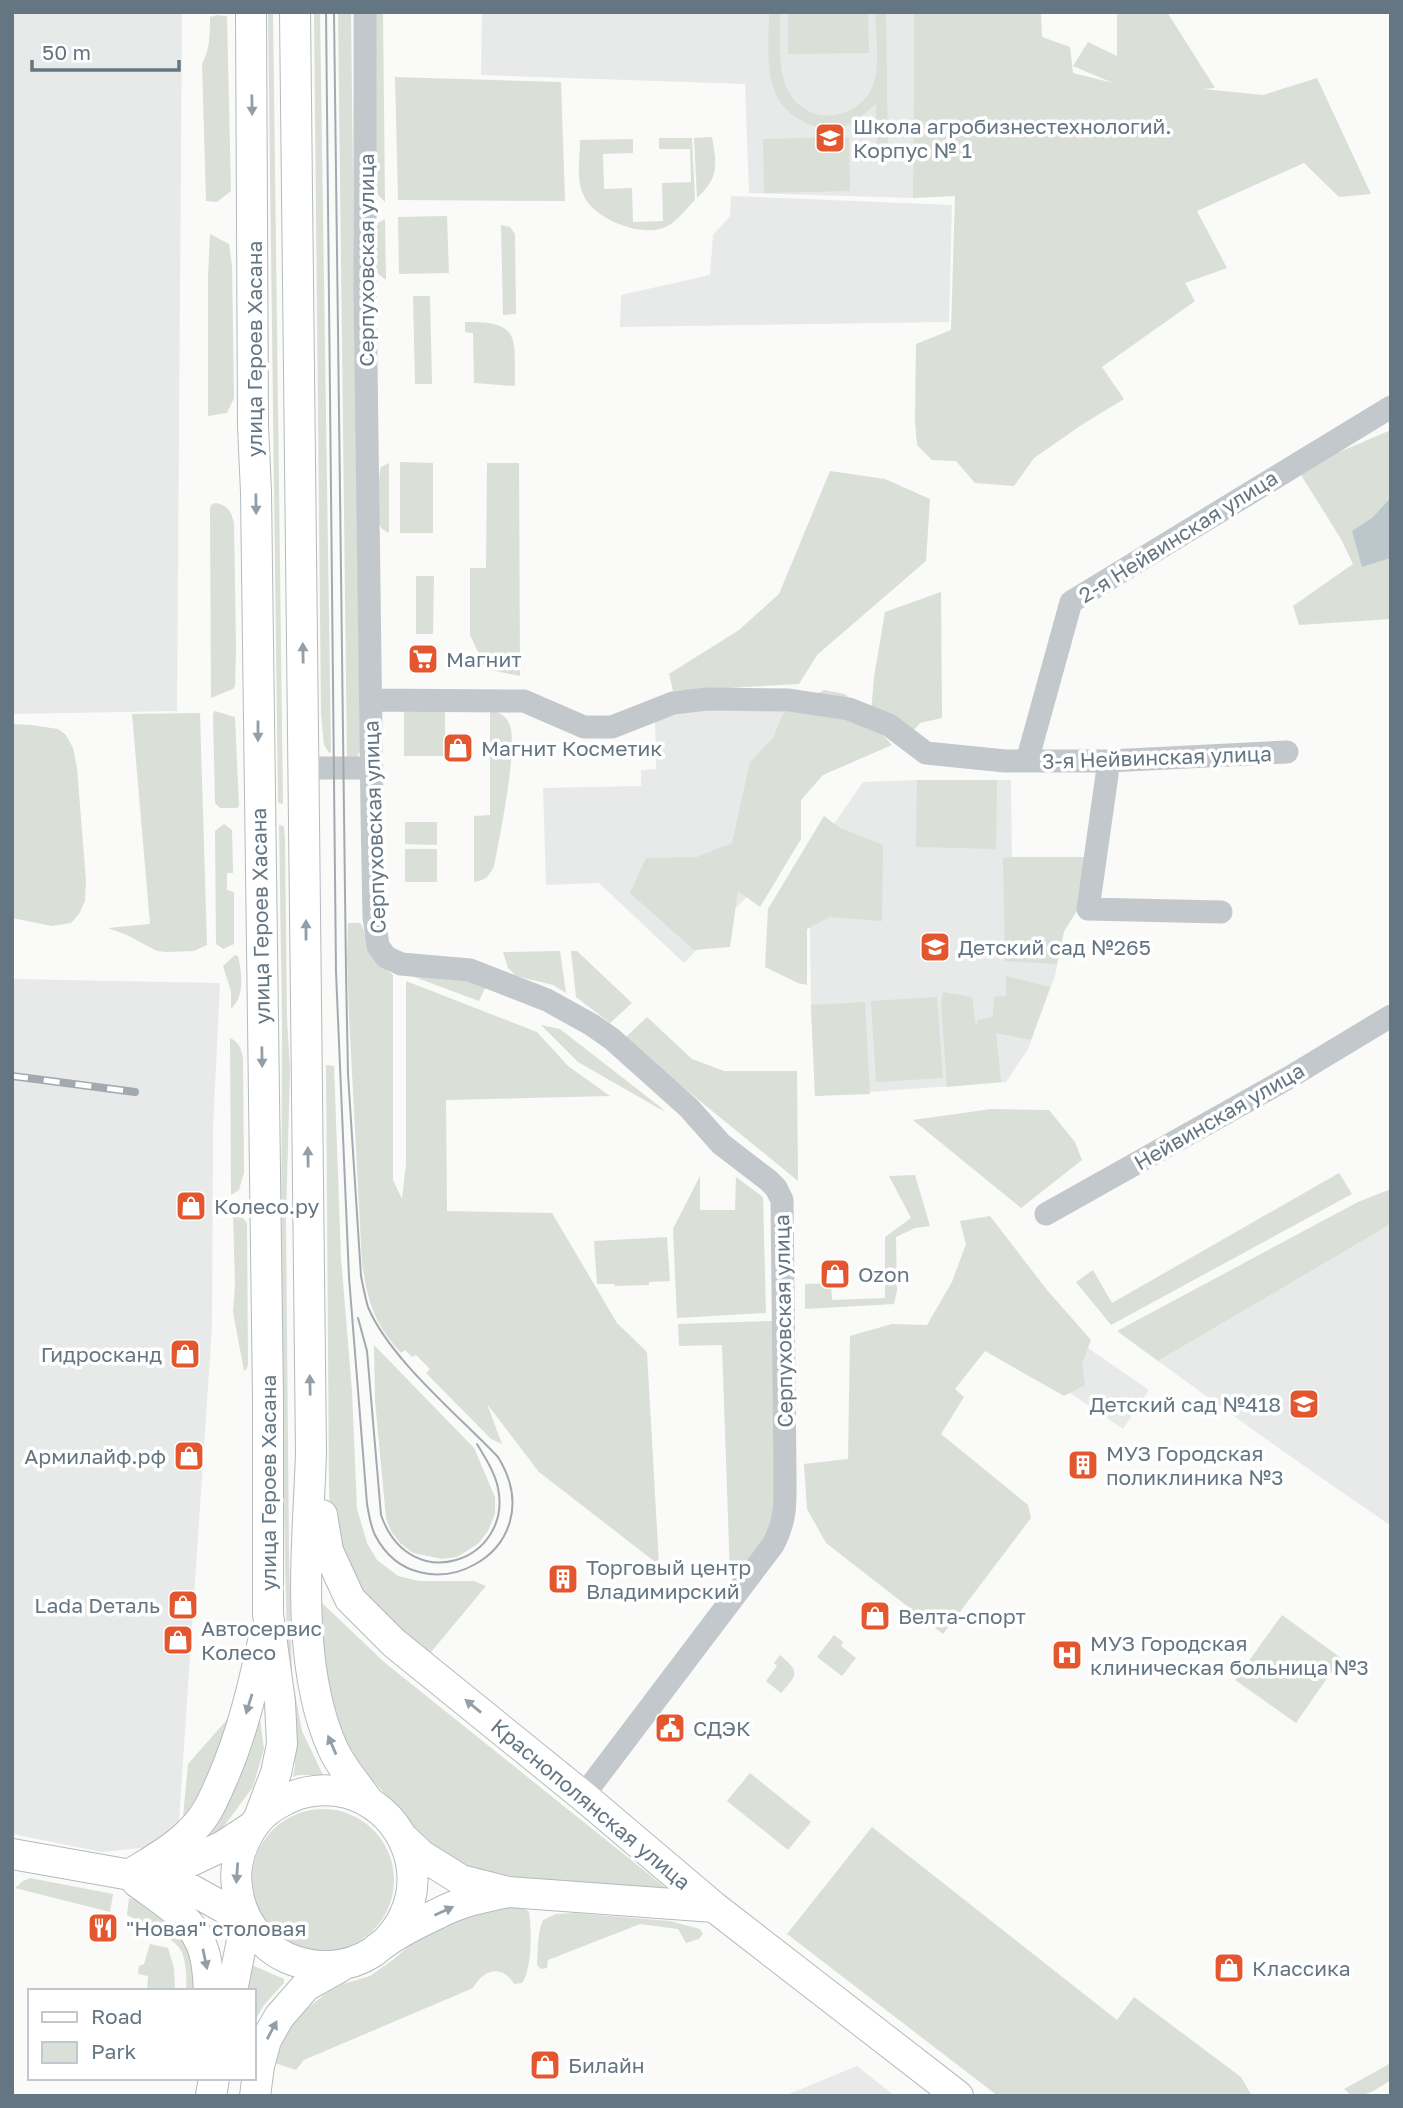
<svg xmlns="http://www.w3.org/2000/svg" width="1403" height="2108" viewBox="0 0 1403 2108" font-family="'Golos Text',sans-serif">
<rect width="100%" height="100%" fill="#fafaf8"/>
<path fill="#e8e9e9" d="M12 12H182L177 711 12 714Z
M482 12H914L913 198 749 193 745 84 481 75Z
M731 196 952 205 949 322 620 327 621 295 710 275 713 235 730 216Z
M801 710 794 847 684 963 599 883 546 885 543 788 641 786V770L656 769 655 717 664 711Z
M918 780H1011L1012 857H1088L1080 906 1064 931 1055 976 1028 1049 1006 1082 815 1096 811 1005 809 860 863 782Z
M12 979 220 983 213 1128 212 1327 178 1836 150 1847 102 1852 12 1834Z
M1391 1224V1526L1277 1447 1158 1361Z
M1046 1319 1149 1390 1123 1429 1019 1358Z
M857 2066 895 2096H784Z"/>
<path fill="#dadfd7" d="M268 12H273L283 804 278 803Z
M314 12H320L331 752 329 753 324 745 321 714Z
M338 12H351L360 750 357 758 347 761Z
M372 12H383L385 202 376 193Z
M769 12H780C781 46 773 92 808 111 818 116 829 117 839 114 853 111 866 101 872 88 881 68 876 34 875 12H886L888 158 877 159 876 103C867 112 858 121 845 126 819 134 787 119 776 94 765 70 769 38 769 12Z
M788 12H868L869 53 788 54Z
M914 12H1041L1042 37 1070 47 1073 73 1113 83 1073 66 1088 42 1117 56V12H1167L1215 88 1203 89 1263 95 1317 78 1371 194 1339 197 1304 163 1197 211 1227 268 1185 283 1195 301 1102 367 1124 399 1083 424 1034 458 1014 486 975 483 956 461 932 460 917 445 915 420 916 344 951 330 955 196 913 198Z
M217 15 227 16 231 191 217 202 206 201 202 64C210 49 210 34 210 17Z
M395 77 561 82 565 201 398 200Z
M712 137C717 166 719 177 697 198L694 138Z
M849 137 850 191 764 193 763 139Z
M659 138H692L695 200C686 209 675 224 663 228 639 237 592 218 583 194 576 179 580 157 580 140L633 139V153L603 154 604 189 632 188 633 222 663 221 662 183 691 182 690 149H659Z
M447 216 449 273 399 274 398 217Z
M385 219 386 280 377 273 375 231 378 223Z
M501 225 510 227 515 234 516 314 503 315Z
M210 234 229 244 232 265 234 398 227 413 208 416V275Z
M413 296H430L432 384H415Z
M465 322C522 321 514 338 515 386L474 383 473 333 465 332Z
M1391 430V497L1372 518 1362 567 1391 558V619L1299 625 1293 606 1353 564 1341 539 1301 475 1337 453Z
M400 462 433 463V533H400Z
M389 463V533C384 530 382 530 380 525 377 517 378 476 381 467Z
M487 463H519L520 676 486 669 470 635V568H486Z
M830 471 885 479 930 499 926 561 817 655 799 684 673 691 669 674 739 630 779 594Z
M216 503C228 506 231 511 234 523L236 648 235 686 233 689 211 698 210 508 212 504Z
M416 576H434L433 634H416Z
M941 592 942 718 920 723 912 732 871 713 874 677 885 612Z
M824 690 845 694 892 745 823 775 801 800V839L760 907 738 891 730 947 694 950 630 893 646 858 697 857 732 843 750 762 773 738 783 714Z
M404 709 445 710V756H404Z
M490 710C499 712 507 716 510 726 518 747 499 841 494 866 489 877 485 880 474 882V816L490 815Z
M215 711 235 717 239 806 237 808H220L215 803 213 714Z
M200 713 207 945 194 951 167 952 157 951 127 935 108 928 150 924 132 714Z
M12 724 31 725 58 729 66 735 73 748 77 768 86 881 85 901 79 914 71 923 52 926 12 918Z
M917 780H997L996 849 916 847Z
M824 816 840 828 883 845 882 921 830 917 807 929V985L798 983 765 967 768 909Z
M405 822H437V845L405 844Z
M224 824 232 830 233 873H227V890L234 892V944L223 949 216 944 215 831Z
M279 825 284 826 285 840 287 1019 290 1068 286 1219 289 1554 292 1677 302 1731 323 1775H298L293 1777 295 1766 294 1724 288 1679 285 1565 281 1290 282 1020Z
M405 849H437V882H405Z
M1012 857H1088L1080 906 1064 931 1057 964 1005 961 1003 858Z
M348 923H360C364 928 364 932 366 939 370 954 381 966 393 975V1180L402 1199 406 1164V981L537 1032 568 1066 610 1096 446 1100 447 1211 552 1213 617 1323 647 1352 659 1565 539 1472 487 1404 502 1444 491 1439 426 1373 430 1369 416 1355 412 1357 405 1350 401 1353C374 1323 368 1303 362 1263L349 1015 347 958Z
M560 951 566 993 553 985 516 976 508 968 503 952Z
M571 951H577L632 1003 610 1023 576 997Z
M235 955 238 956C242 974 245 996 231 1009V991L223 966Z
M429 972 487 984 479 1001 409 975Z
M1006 976 1050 987 1031 1040 996 1033 1001 1082 947 1087 941 1003 943 992 972 997 976 1027 978 1020 993 1017 994 997 1006 996Z
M937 997 943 1078 876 1082 871 1001Z
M865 1002 870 1094 815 1096 811 1005Z
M647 1017 692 1059 724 1071H797L798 1181 624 1039Z
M541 1025 560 1029 659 1106 665 1112 578 1062Z
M230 1038C239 1042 241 1048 243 1058L244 1172 239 1190 231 1195Z
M326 1065 334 1066 341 1258 352 1391 357 1509 367 1543 377 1560 398 1576 419 1581H474L486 1586 427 1657 354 1590 331 1541 329 1487Z
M991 1109 1049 1110 1075 1142 1082 1160 1021 1208 913 1120Z
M1339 1173 1352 1194 1111 1325 1076 1282 1093 1270 1112 1303Z
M915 1175 930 1226 915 1228 896 1237 897 1291 894 1304 805 1309V1284L831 1283 832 1300 885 1298V1237L911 1218 889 1176Z
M700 1176V1210H735L736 1177 763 1197 766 1313 677 1318 673 1229Z
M1391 1189V1224L1158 1361 1117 1331 1358 1202Z
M233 1214H239L247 1223 248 1365 246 1370 244 1371 233 1312 235 1285Z
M990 1216 1047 1290 1091 1340 1082 1364 1085 1385 1064 1396 985 1351 955 1389 964 1397 941 1434 1028 1505 1031 1518 943 1634 826 1543 807 1509 804 1464 848 1459 850 1336 892 1324 927 1325 952 1282 966 1244 960 1221Z
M667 1237 670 1281 649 1282V1285L615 1286 614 1284H597L594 1241Z
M772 1321 778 1477 773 1519 764 1539 752 1557 730 1575 722 1345 679 1346 678 1324Z
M374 1345 474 1448 495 1497V1514L488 1531 478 1544 457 1557 442 1559 413 1553 400 1543 391 1531 386 1518 375 1401Z
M320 1601 384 1662 671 1892 464 1877 428 1849 401 1812 353 1758 340 1737 326 1695Z
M1282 1615 1341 1658 1296 1723 1235 1680Z
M834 1635 843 1642 841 1646 856 1658 842 1676 817 1657Z
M780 1655C800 1672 798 1674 781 1693L766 1681 777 1666 774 1663Z
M239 1706 220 1757 182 1828 188 1764Z
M259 1711 264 1749 253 1787 224 1826 213 1837 182 1851Z
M750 1773 811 1822 788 1850 727 1801Z
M252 1880a71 71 0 1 1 142 0a71 71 0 1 1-142 0Z
M872 1827 1117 2020 1134 1997 1241 2077 1252 2096H998L787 1934Z
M30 1878 113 1894 110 1912 15 1888 23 1881Z
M129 1898 146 1902 192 1946 197 1991H186C187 1979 186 1963 182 1952 175 1937 141 1922 127 1915Z
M520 1905 529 1912C532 1930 532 1969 522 1983L514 1984C502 1964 483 1969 473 1988L304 2060 296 2070 275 2063 285 2034 304 2011 325 1994 343 1984 370 1976 394 1959 419 1937 450 1916Z
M574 1913 670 1921 700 1929 703 1934 699 1939 686 1943 678 1929 640 1924 548 1960 547 1968 541 1969 537 1965C538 1950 537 1934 543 1920L556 1914Z
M150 1944 168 1948 174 1968 175 1991H147L148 1976 138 1974 139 1966 144 1964Z
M252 1965 284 1979V1983L264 2005 254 2022V1991H246Z
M1391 2063V2080C1377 2089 1368 2096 1352 2096L1344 2089Z"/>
<path fill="#bbc7cb" d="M1391 497V558L1362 567 1352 531 1372 518Z"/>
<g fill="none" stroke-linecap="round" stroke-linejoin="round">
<g stroke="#b5babe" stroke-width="32">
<path id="major" d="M251 12 253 426 256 492 268 1399V1614L280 1702 282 1744 276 1773 260 1815
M295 12 311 1453C308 1545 294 1663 333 1749 341 1767 357 1785 369 1802
M322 1515 328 1551 350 1599 394 1643 583 1796 714 1907 958 2096
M402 1837 421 1855 461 1880 508 1892 714 1907
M12 1854 125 1874 192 1890 246 1920
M149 1871 191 1861 223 1846 252 1827
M129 1875C151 1861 176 1848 194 1828 207 1815 214 1798 221 1782 242 1735 253 1687 264 1637
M137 1882C163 1901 195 1919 204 1952 208 1965 208 1978 209 1991
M386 1942C393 1934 400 1926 404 1916 428 1867 399 1807 347 1793 326 1788 303 1790 285 1800 269 1808 259 1816 250 1831 240 1848 234 1867 237 1887 240 1917 259 1945 287 1958 315 1970 347 1969 373 1952 377 1949 381 1945 386 1942 401 1931 420 1922 437 1914 459 1902 483 1897 508 1892
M232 1991 246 1920
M211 2096 214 2078
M255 2096 259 2066 266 2040 279 2017 306 1986 340 1967"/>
</g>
<path stroke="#c3c8cc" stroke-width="23" d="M365 12V288L372 812 374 917 378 946 386 957 401 964 470 970 547 1000 592 1025 612 1039 689 1108 721 1144 768 1180 776 1188 782 1200 785 1473C785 1502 787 1518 773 1545L583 1796
M371 700 524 701 584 727H612L673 703 707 699 789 700 849 709 889 725 926 753 1005 761H1109L1287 752
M1027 761 1071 602 1391 407
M1109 761 1088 909 1221 912
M304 768H372
M1046 1214 1290 1077 1391 1016"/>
<use href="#major" stroke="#fff" stroke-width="30"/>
<path stroke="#a2aab0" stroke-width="2" d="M326 12 336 972 349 1277 367 1504C369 1514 370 1525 375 1535 419 1621 557 1553 498 1457 459 1416 389 1358 368 1307 365 1297 363 1286 361 1276L348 1074 346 972 334 12
M358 1318 367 1351 381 1515C410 1598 513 1561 498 1488 495 1473 485 1457 477 1444"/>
<g stroke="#a2aab0" stroke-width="8">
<path id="rail" d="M12 1076 135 1092"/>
</g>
<use href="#rail" stroke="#fff" stroke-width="5" stroke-dasharray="16" stroke-linecap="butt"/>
</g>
<defs><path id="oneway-solid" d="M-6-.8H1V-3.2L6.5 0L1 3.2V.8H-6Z" transform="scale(1.75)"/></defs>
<g fill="#939fa8">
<use href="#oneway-solid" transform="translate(252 105) rotate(89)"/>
<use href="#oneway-solid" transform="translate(256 504) rotate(89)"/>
<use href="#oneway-solid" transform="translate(303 653) rotate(-91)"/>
<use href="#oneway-solid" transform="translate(258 731) rotate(90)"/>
<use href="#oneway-solid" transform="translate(306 930) rotate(-90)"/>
<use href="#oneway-solid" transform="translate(262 1057) rotate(89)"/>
<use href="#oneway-solid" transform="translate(308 1157) rotate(-91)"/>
<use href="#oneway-solid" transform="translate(310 1385) rotate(-91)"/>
<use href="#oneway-solid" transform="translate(249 1704) rotate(107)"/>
<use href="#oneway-solid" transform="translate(473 1706) rotate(-141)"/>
<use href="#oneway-solid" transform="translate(332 1745) rotate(-113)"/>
<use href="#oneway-solid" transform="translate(237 1873) rotate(94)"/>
<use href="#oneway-solid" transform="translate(444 1911) rotate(-24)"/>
<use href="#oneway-solid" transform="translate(205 1959) rotate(78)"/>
<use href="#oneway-solid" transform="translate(272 2030) rotate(-62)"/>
</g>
<defs>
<g id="school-square" transform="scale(1.575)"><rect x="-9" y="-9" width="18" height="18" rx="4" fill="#e4572e" stroke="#fff"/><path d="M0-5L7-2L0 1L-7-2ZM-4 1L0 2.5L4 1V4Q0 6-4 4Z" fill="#fff"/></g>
<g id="supermarket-square" transform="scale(1.575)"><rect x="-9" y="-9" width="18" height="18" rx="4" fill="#e4572e" stroke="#fff"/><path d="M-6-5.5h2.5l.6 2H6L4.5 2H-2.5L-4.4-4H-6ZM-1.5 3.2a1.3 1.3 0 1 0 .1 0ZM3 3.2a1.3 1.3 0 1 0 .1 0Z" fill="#fff"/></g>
<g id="shop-square" transform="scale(1.575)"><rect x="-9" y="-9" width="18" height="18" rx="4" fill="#e4572e" stroke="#fff"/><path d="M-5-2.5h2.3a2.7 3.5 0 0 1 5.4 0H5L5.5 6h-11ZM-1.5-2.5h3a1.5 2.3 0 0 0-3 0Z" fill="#fff"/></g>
<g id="building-square" transform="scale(1.575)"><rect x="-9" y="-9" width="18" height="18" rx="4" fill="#e4572e" stroke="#fff"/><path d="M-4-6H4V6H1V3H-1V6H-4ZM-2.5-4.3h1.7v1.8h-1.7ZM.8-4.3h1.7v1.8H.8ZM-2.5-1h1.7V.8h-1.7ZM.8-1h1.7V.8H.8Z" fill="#fff"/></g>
<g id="hospital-square" transform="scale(1.575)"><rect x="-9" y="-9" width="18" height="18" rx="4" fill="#e4572e" stroke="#fff"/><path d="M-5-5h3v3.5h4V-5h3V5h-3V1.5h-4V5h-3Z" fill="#fff"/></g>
<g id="civic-square" transform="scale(1.575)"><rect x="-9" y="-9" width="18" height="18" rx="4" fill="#e4572e" stroke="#fff"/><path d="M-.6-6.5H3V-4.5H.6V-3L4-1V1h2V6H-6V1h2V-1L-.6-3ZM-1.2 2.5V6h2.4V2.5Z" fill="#fff"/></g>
<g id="restaurant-square" transform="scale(1.575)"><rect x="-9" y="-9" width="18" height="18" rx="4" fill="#e4572e" stroke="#fff"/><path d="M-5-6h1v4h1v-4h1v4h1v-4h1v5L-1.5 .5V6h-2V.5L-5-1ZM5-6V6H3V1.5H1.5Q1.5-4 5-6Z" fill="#fff"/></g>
</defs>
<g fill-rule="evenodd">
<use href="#school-square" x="830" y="138"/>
<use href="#supermarket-square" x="423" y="659"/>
<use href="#shop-square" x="458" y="748"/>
<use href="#school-square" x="935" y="947"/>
<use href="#shop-square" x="191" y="1206"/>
<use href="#shop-square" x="835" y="1274"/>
<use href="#shop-square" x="185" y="1354"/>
<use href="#school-square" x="1304" y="1404"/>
<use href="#shop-square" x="189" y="1456"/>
<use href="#building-square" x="1083" y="1465"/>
<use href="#building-square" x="563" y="1579"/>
<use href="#shop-square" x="183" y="1605"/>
<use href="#shop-square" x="875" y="1616"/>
<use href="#shop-square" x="178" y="1640"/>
<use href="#hospital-square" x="1067" y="1655"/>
<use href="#civic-square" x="670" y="1728"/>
<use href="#restaurant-square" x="103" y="1928"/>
<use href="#shop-square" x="1229" y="1968"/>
<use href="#shop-square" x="545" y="2065"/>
</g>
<g text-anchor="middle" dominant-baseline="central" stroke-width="7" stroke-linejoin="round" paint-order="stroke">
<g font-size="21" fill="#657683" stroke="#fff" text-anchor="start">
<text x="853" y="126">Школа агробизнестехнологий.<tspan x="853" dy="24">Корпус № 1</tspan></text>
<text x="446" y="659">Магнит</text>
<text x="481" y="748">Магнит Косметик</text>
<text x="958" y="947">Детский сад №265</text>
<text x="214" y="1206">Колесо.ру</text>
<text x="858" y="1274">Ozon</text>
<text x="162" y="1354" text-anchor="end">Гидросканд</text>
<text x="1281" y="1404" text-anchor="end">Детский сад №418</text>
<text x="1106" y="1453">МУЗ Городская<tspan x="1106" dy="24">поликлиника №3</tspan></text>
<text x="166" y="1456" text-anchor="end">Армилайф.рф</text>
<text x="586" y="1567">Торговый центр<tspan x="586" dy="24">Владимирский</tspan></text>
<text x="160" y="1605" text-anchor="end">Lada Dеталь</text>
<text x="898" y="1616">Велта-спорт</text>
<text x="201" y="1628">Автосервис<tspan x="201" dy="24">Колесо</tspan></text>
<text x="1090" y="1643">МУЗ Городская<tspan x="1090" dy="24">клиническая больница №3</tspan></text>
<text x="693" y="1728">СДЭК</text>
<text x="126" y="1928">"Новая" столовая</text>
<text x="1252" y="1968">Классика</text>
<text x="568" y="2065">Билайн</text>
</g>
<g font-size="21" fill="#657683" stroke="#fff">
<text transform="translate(366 260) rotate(-90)">Серпуховская улица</text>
<text transform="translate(254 349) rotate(-90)">улица Героев Хасана</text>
<text transform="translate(1178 536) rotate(-32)">2-я Нейвинская улица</text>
<text transform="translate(1157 757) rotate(-2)">3-я Нейвинская улица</text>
<text transform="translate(374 827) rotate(-92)">Серпуховская улица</text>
<text transform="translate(260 916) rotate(-91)">улица Героев Хасана</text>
<text transform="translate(1219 1116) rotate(-30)">Нейвинская улица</text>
<text transform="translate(783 1321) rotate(-91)">Серпуховская улица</text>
<text transform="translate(268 1483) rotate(-90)">улица Героев Хасана</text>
<text transform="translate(591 1804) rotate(40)">Краснополянская улица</text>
</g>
</g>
<rect width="1403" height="2108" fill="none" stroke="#657683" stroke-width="28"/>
<rect x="28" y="1989" width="228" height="91" fill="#ffffff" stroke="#c1c8cd" stroke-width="2"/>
<rect x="42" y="2012" width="35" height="10" fill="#ffffff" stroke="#c1c8cd" stroke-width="2"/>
<text x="91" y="2024" font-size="21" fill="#657683">Road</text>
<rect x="42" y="2042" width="35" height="21" fill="#dadfd7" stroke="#c1c8cd" stroke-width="2"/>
<text x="91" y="2059" font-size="21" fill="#657683">Park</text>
<path d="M32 60v10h147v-10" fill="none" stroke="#657683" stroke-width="3.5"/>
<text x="42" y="60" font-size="21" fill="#657683" stroke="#ffffff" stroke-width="5" paint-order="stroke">50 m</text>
</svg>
